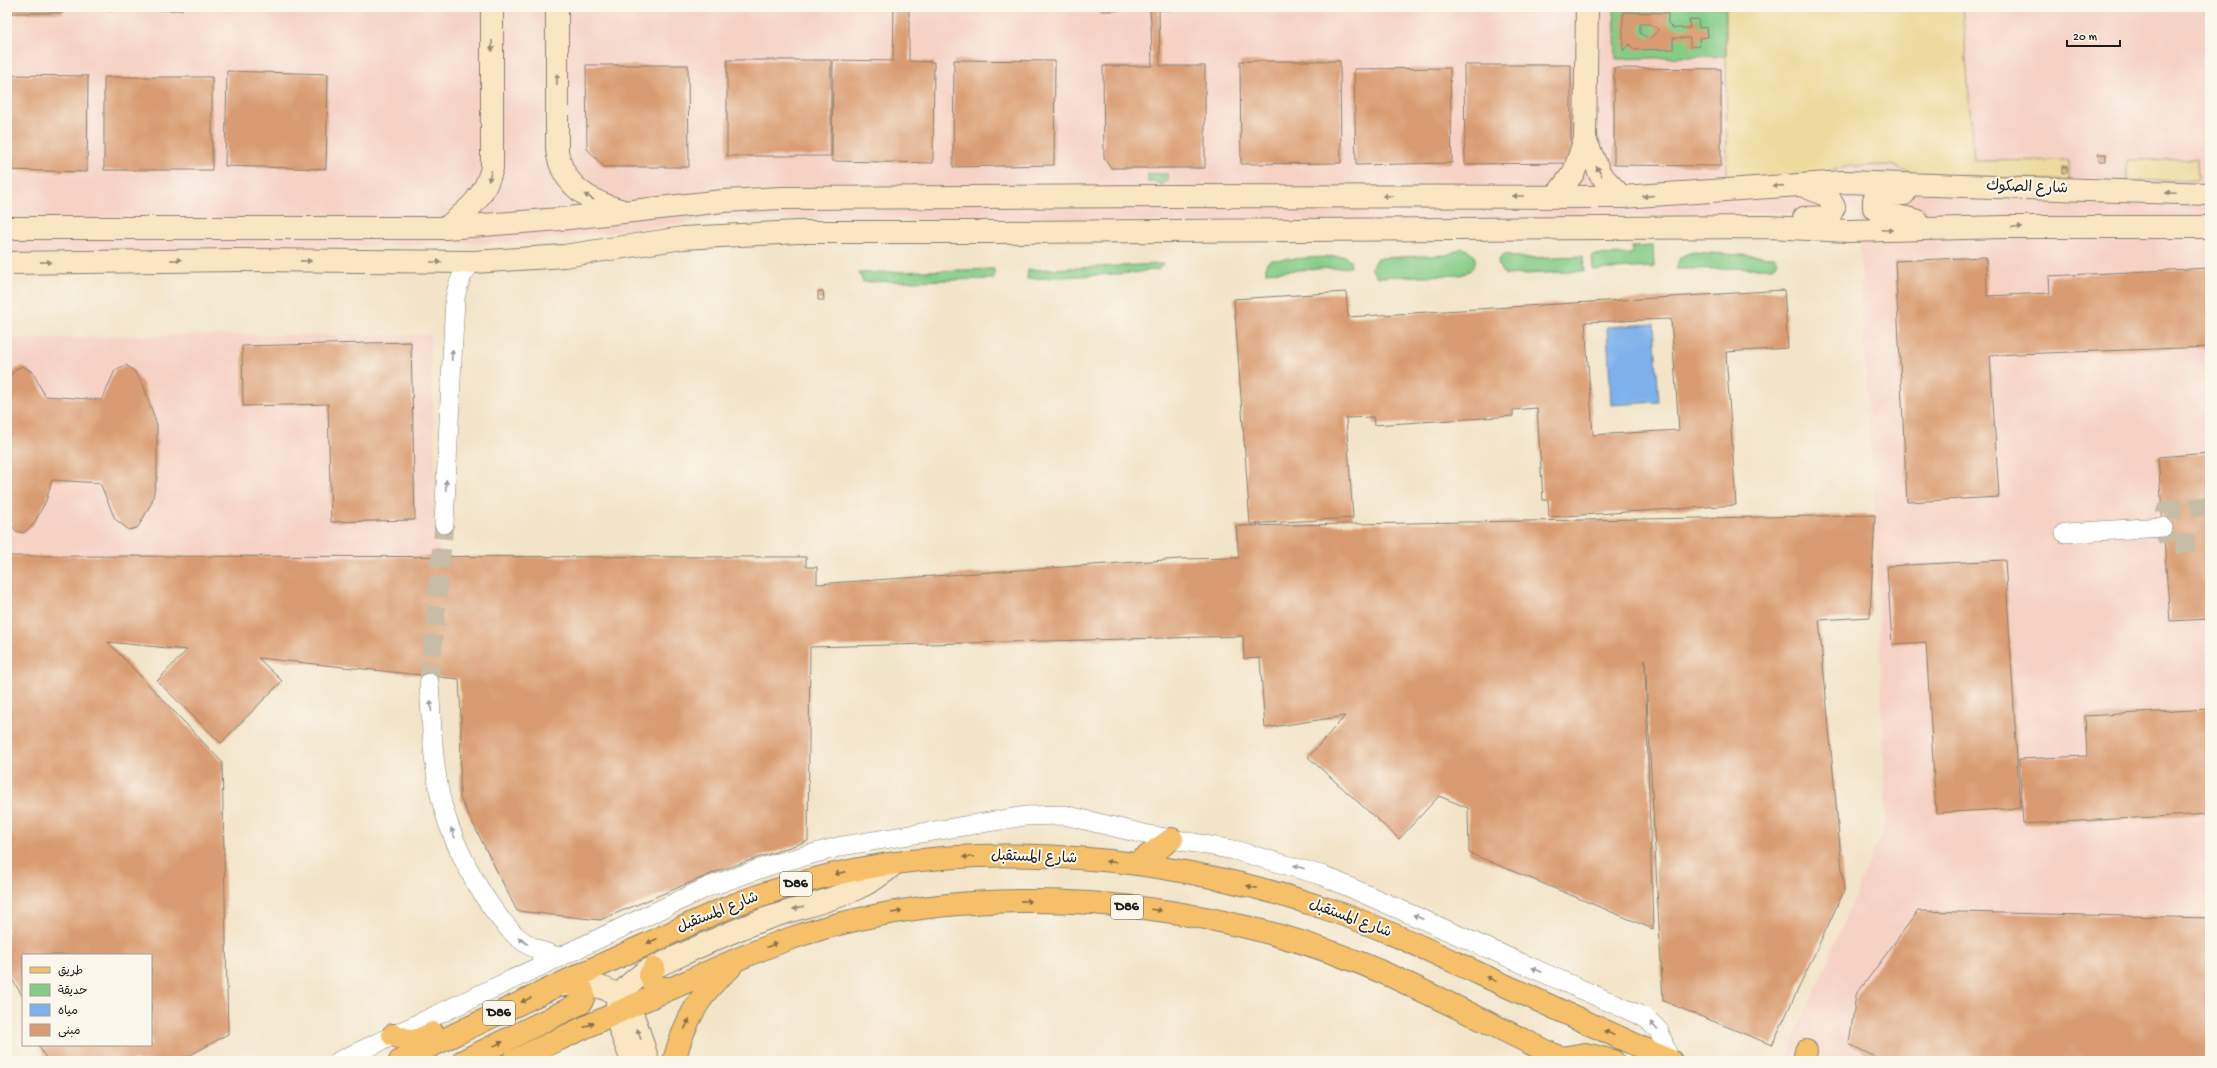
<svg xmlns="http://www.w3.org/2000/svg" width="2217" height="1068" viewBox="0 0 2217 1068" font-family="'Gochi Hand','Playpen Sans Arabic',sans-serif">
<rect width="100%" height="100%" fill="#fbf7ec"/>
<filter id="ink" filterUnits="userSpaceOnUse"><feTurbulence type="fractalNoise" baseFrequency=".025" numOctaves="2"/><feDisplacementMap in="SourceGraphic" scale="8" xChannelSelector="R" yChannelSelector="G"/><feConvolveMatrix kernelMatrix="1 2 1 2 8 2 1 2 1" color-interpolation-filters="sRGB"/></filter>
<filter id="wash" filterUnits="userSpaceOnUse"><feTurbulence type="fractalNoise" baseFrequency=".012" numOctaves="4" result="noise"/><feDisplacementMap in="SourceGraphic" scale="16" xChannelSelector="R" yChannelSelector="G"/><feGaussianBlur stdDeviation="0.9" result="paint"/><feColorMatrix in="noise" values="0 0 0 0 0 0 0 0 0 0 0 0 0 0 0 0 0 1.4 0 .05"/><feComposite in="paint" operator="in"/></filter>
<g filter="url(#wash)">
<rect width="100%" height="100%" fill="#f2e4c8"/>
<path fill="#f6d2c5" d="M7 7H2210V1061H1785L1886 822 1875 515 1862 313 1860 210 1365 224 728 218 521 242 7 254Z
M199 335H430L440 568 7 577V339Z"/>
<path fill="#85cc87" stroke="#507452" d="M1614 7H1726V56L1616 59Z
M1148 174H1168V180L1161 186 1158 182H1148Z
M1653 246 1654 267 1593 270 1592 255 1632 254V247Z
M1462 248C1481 253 1479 270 1460 275L1377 277 1371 268 1377 258 1447 255Z
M1692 252 1774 257 1778 262 1773 268 1676 269 1680 257Z
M1504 254 1524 258 1583 256 1584 271 1506 275 1502 272 1498 264 1500 257Z
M1345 256 1350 260 1351 267 1266 272V264L1271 260Z
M1163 264 1159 269 1133 273 1027 279 1028 270Z
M994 269V279L863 282 859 273Z"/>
<path fill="#eeda9e" stroke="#857b5d" d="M1726 7H1962L1974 161 2069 160V181L1915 174 1892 165 1849 166 1818 174 1727 185Z
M2197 159 2198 180 2127 181V160Z"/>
<path fill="#7eb1eb" stroke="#4d6684" d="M1654 324 1659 402 1611 405 1607 327Z"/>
<g id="blocks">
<path fill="#d99b71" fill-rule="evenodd" d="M7 7H63V13H7Z
M103 7H181L182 10H103Z
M894 7H909V61L934 62 933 163 832 161 833 60 893 61Z
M1097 7H1180L1177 10H1159L1160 66H1205V168H1111L1104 158 1103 66H1152L1151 23 1150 10 1102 11Z
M1623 12 1668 13V23L1673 28H1690L1689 20 1698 19 1699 28 1707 27 1708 37 1699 38 1700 46 1690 47V38H1673V49L1635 50 1629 44 1623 51ZM1640 24H1651L1659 30 1649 39 1640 33Z
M727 60H831V156H727Z
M954 60 1055 61 1054 165 953 167Z
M1240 61H1340L1341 163 1241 164Z
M586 65H688L689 167H604L587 149Z
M1464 65H1571V163L1465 164Z
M1450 68 1452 163 1356 165 1354 69Z
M1614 68 1721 69V166L1614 165Z
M227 71 328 74 326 169 225 166Z
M7 75 88 76 87 172 7 170Z
M104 77H212V170H104Z
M2098 154H2106V161H2099Z
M2067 166V173H2062V167Z
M1986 257 1987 296 2050 293 2049 276 2210 268V347L1990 355 1999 497 1907 502 1895 261Z
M1784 290 1788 348 1726 352 1736 505 1549 517 1548 500H1543L1537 408 1513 410V416L1374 425 1373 417 1346 418 1353 518 1250 524 1234 299 1346 292 1348 317ZM1671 319 1679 430 1593 435 1585 322Z
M818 291H823L824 300H818Z
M411 342 415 520 331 522 328 404 243 406 242 346Z
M126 365 134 371 143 384 157 425V477L152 502 141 522 137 528 129 530 115 519 100 483 52 480 46 501 33 525 23 533 16 531 7 518V383L11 375 16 369 23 366 33 373 45 396 102 400 115 370Z
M2210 453V619L2170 621 2158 457Z
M1875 515 1870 617 1819 620 1844 891 1772 1045 1663 1001 1645 660 1653 929 1469 853 1468 808 1439 796 1399 839 1308 757 1345 716 1265 728 1260 658 1244 659 1243 636 810 647 808 841 718 871 600 920 517 911 460 798 461 717 459 679 258 658 282 681 221 743 157 681 187 650 108 642 222 762 228 1034 180 1061H48L38 1045H151V955H23V997L7 971V556L806 557V567H817V584L1180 559 1239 558 1236 526Z
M2005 560 2020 808 1936 813 1926 642 1892 644 1887 566Z
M2210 709V814L2023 824 2019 759 2087 756 2085 716Z
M1918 911 2210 918V1061H1883L1849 1044 1856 995Z"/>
</g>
</g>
<g filter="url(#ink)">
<use href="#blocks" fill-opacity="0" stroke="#878072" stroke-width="1"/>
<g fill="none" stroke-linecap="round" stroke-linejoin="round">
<path stroke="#c7bca6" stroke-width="19" stroke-dasharray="19 10" stroke-linecap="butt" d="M2210 506 2166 510 2163 527 2169 545 2210 542
M429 683 444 524"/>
<g stroke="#878072" stroke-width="20">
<path id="street" d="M444 524 455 298C458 284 462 270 474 262
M2065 533 2163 527
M429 683C432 724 432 767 443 807 455 849 484 905 515 935 528 947 543 952 558 957
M339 1061 708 887 774 864 842 846 1025 816 1064 815 1144 834 1234 850 1324 876 1646 1018 1659 1031 1670 1061"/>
</g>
<g stroke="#878072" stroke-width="24">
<path id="secondary" d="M557 7V149C561 184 588 201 620 210
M1585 139 1600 174 1622 197
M1904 194 1880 195 1874 200V208C1880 216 1906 216 1917 221
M1556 196 1574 172 1585 139 1587 7
M1804 218 1829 217 1834 207 1828 196 1804 186
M7 228H446L560 219 723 201 782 198 1171 196 1622 197 1844 182 2210 194
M446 228C468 210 485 197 492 168V7
M7 263 238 260 474 262 564 256 683 238 798 232H997L1768 227 1848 231 2004 227H2210
M563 985C628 981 631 1007 648 1061
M632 1061C616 1016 602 1002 646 971 684 954 721 935 760 921 808 903 857 899 895 863"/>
</g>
<g stroke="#878072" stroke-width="24">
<path id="primary" d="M1136 864 1172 839
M654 968 650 975 653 983 660 988H671
M393 1035 413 1042 433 1033
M1561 1058 1585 1054 1613 1061
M400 1061C481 1022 562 982 645 945 686 926 726 906 770 892 947 833 1155 850 1330 910 1381 927 1430 951 1480 974 1543 1003 1607 1032 1671 1061
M463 1061 581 1003 584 996 583 991 573 985
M513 1061C570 1034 628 1007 686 982 720 967 754 951 789 939 976 874 1212 896 1391 976 1450 1003 1508 1033 1567 1061
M674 1061C683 1026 700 991 730 968
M1804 1061 1806 1051"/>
</g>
<use href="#street" stroke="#fff" stroke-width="19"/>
<use href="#secondary" stroke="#fbe6c4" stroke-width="22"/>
<use href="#primary" stroke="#f6c06b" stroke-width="22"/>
</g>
<defs><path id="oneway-solid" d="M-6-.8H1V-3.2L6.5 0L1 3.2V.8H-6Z"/></defs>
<g fill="#978b78">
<use href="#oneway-solid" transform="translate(492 46) rotate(90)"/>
<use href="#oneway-solid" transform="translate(557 79) rotate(-90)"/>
<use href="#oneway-solid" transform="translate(1599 171) rotate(-119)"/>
<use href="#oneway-solid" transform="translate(490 176) rotate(105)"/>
<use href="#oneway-solid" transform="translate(1778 186) rotate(176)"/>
<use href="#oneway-solid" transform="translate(2171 193) rotate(-178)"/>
<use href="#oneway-solid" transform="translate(1388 196) rotate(180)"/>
<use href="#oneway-solid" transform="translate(1518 196) rotate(180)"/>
<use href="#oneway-solid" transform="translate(1648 196) rotate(175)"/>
<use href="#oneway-solid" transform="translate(589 197) rotate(-150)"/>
<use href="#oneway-solid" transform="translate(2017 227)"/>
<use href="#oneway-solid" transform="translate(1887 230)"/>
<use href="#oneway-solid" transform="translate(176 260) rotate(-1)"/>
<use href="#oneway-solid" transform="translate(306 261) rotate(1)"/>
<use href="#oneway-solid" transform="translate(46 262) rotate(-1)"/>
<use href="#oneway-solid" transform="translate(436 262)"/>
<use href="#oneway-solid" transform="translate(798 908) rotate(164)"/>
<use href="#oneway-solid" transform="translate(639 1034) rotate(-109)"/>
</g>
<g fill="#999">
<use href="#oneway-solid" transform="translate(452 355) rotate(-87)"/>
<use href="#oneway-solid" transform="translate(446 485) rotate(-87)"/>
<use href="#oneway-solid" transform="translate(431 706) rotate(-94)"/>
<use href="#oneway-solid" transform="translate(453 833) rotate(-112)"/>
<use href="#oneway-solid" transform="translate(1299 867) rotate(-162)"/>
<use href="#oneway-solid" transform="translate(1418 917) rotate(-156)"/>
<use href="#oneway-solid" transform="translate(523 941) rotate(-146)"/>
<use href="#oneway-solid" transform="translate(1537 970) rotate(-156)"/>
<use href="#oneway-solid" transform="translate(1654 1026) rotate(-132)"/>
</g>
<g fill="#896e44">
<use href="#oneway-solid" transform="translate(968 857) rotate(177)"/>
<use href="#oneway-solid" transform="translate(1111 862) rotate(-175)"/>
<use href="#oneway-solid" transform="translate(840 873) rotate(167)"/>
<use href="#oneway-solid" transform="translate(1252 887) rotate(-165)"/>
<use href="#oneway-solid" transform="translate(1026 901) rotate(1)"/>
<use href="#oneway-solid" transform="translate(1156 910) rotate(7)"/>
<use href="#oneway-solid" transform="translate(897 912) rotate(-9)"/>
<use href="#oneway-solid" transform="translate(652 941) rotate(155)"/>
<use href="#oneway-solid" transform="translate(772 945) rotate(-21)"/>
<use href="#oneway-solid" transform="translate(1491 979) rotate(-155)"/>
<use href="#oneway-solid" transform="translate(526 1000) rotate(154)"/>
<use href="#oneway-solid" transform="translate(687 1024) rotate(-65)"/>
<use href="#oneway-solid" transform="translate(589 1025) rotate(-25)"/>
<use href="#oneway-solid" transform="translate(1609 1033) rotate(-155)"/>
<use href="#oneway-solid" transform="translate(498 1044) rotate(-26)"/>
</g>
</g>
<g text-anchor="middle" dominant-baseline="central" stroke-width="4" stroke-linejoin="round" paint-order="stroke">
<g fill="#fbf7ec" stroke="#5f5e5a" stroke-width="1">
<rect x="780" y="872" width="32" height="24" rx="3"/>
<rect x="1111" y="895" width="32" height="24" rx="3"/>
<rect x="483" y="1001" width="32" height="24" rx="3"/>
</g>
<g font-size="14" font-weight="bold" fill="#1c1c1c">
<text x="796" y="884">D86</text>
<text x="1127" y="907">D86</text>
<text x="499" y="1013">D86</text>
</g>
<g font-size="15" fill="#1c1c1c" stroke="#fbf7ec">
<text transform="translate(2027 188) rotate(2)">شارع الصكوك</text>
<text transform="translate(1034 858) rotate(2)">شارع المستقبل</text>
<text transform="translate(718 913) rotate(-22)">شارع المستقبل</text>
<text transform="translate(1350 919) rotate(20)">شارع المستقبل</text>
</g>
</g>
<rect width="2217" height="1068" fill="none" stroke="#fbf7ec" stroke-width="24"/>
<rect x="22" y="954" width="130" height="92" fill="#fbf7ec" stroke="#a29f99"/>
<rect x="30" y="967" width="20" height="6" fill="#f6c06b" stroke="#a29f99"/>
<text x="58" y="974" font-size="12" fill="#1c1c1c">طريق</text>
<rect x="30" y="984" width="20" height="12" fill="#85cc87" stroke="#a29f99"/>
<text x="58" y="994" font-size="12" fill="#1c1c1c">حديقة</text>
<rect x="30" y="1004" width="20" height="12" fill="#7eb1eb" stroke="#a29f99"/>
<text x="58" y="1014" font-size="12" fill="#1c1c1c">مياه</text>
<rect x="30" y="1024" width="20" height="12" fill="#d99b71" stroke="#a29f99"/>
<text x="58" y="1034" font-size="12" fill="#1c1c1c">مبنى</text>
<path d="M2067 40v6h53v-6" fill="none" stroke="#1c1c1c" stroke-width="2"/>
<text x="2073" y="40" font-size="12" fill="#1c1c1c" stroke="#fbf7ec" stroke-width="3" paint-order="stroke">20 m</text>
</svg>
